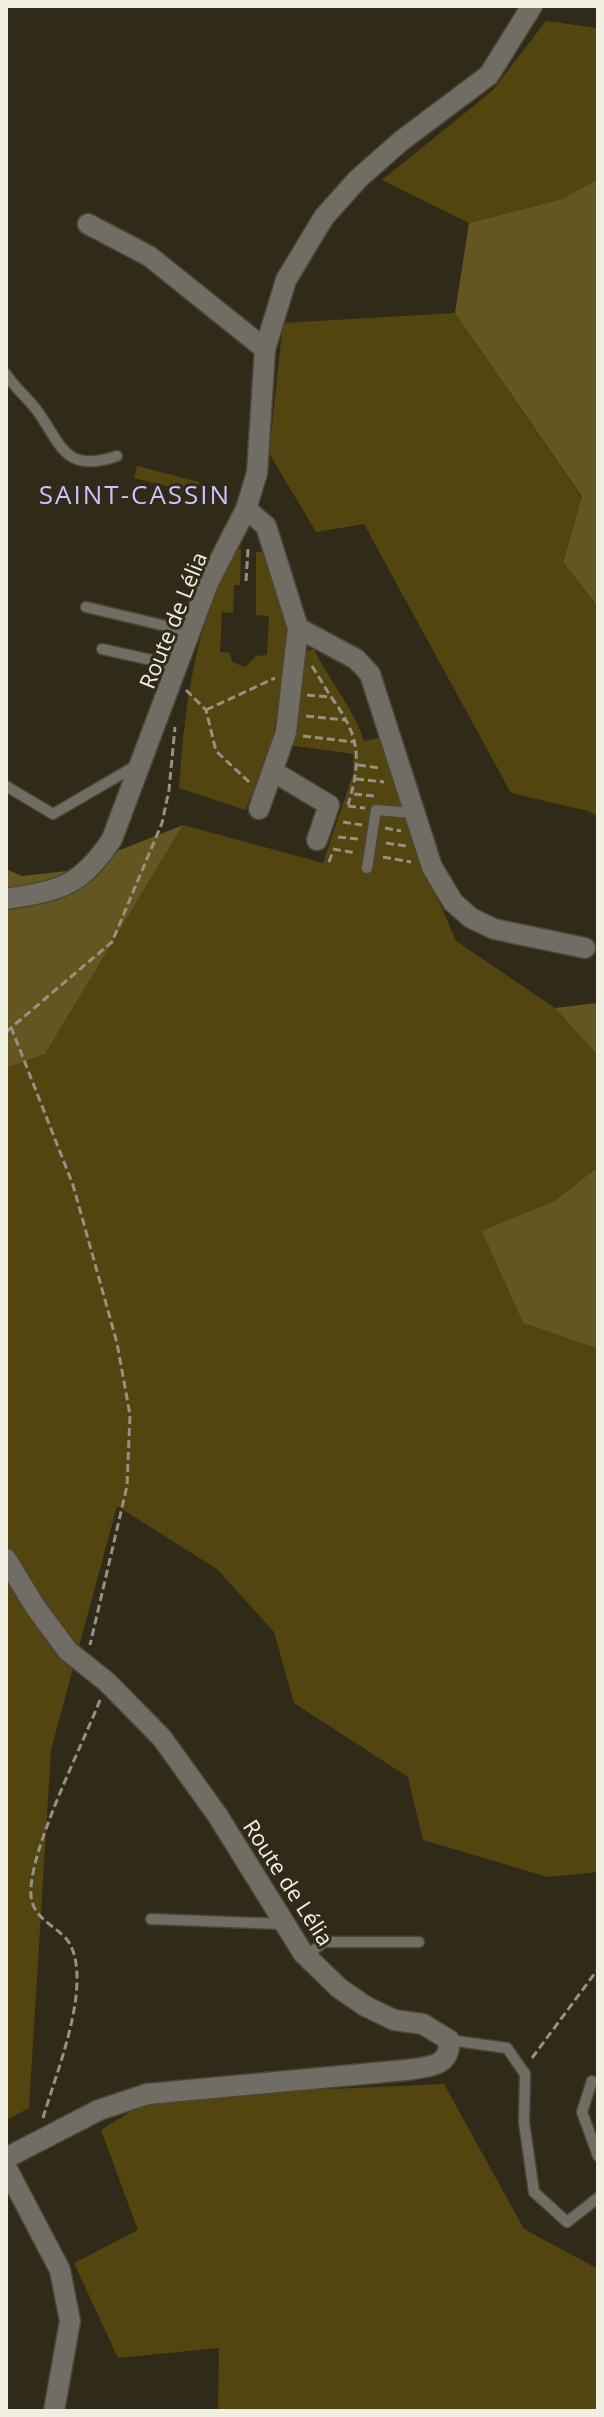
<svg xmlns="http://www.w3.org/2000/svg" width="604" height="2417" viewBox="0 0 604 2417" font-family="'Open Sans',sans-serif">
<rect width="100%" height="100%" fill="#302b19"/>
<path fill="#53450f" d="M546 21 598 28V179L562 199 469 223 382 180 492 91Z
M455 313 582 498 563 562 598 607V817L588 811 511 793 364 524 316 532 269 453 283 323Z
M137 466 199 482 196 494 134 478Z
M235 549H241L240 585H234L233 613 222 612 220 652 230 653 232 662 245 667 256 656 267 655 269 616 256 615V552H269L288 618 285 669 270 752 245 810 179 788C185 704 195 624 235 549Z
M314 649C330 682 353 707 364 741L382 737 431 883 456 941 555 1008 598 1056V1167L554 1201 483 1231 523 1323 598 1349V1872L548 1877 423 1840 408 1777 294 1703 274 1632 217 1569 117 1506 51 1750 29 2108 6 2120V1068L45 1054 183 825 323 863 353 774V754L289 745 297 653Z
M444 2084 524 2229 598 2269V2411H218L219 2348 118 2358 74 2263 138 2230 101 2130 154 2097Z"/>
<path fill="#645620" d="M598 179V607L563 562 582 497 455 313 469 223 562 199Z
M183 825 45 1054 6 1068V869L22 876 67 871Z
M598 1003V1056L555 1008Z
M598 1167V1349L523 1323 482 1231 554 1201Z"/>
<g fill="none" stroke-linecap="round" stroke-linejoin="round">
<g stroke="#4b4635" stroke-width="13">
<path id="service" d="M6 374C14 387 26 396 35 408 61 441 62 475 117 456
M86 607 191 632
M102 649 178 666
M6 786 53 814 139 764
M367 868 376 810 413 813
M151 1919 284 1924
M306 1956 324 1942H419
M449 2040 507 2048 525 2074 524 2122 534 2192 567 2222 598 2198
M592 2081 582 2112 598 2156"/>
</g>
<g stroke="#4b4635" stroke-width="23">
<path id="minor" d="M88 224 149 256 265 349
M246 509 266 526 298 628 356 659 370 674 432 867 453 902 471 918 494 929 585 948
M274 772 329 805 317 840
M259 809 286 732 298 628
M6 2167 60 2270 70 2321 54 2411"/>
</g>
<g stroke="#4b4635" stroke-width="23">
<path id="tertiary" d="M6 899C60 891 81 886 112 839L208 583 246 509 257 473 265 349 286 280 324 217 358 179 401 141 489 75 532 6
M6 1559 36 1608 68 1651 107 1682 162 1738 218 1816 303 1953 339 1988 365 2006 394 2020 423 2024 449 2040C451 2067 428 2067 406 2070L147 2094 99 2110 6 2158"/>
</g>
<path stroke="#959183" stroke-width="3" stroke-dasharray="8 4" stroke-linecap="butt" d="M246 581 248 549
M312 666 331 697
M186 690 206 710 216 751 249 782
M307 695 331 697C360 736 362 759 348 805
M206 710 275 678
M306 716 346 720
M303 736 354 742
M358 765 380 768
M356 779 384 782
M354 794 374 796
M348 806 365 808
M343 822 362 825
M385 828 401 831
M338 837 358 839
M386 843 406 846
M333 849 356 853
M383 857 411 862
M329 862 333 851
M11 1027 73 1185 117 1343 130 1415 127 1486 90 1645
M6 1032 112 942 162 823 169 790 175 727
M532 2058 598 1969
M43 2118C56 2073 91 1990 71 1946 62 1927 32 1921 31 1895 28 1852 83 1744 100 1700"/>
<use href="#service" stroke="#6f6d64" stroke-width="10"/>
<use href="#minor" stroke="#6f6d64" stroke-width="20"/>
<use href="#tertiary" stroke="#6f6d64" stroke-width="20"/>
</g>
<g text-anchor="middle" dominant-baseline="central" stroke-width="6" stroke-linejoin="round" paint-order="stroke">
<g font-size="22" fill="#f0ede1" stroke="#302b19">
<text transform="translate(172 620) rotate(-68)">Route de Lélia</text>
<text transform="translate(289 1882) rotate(57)">Route de Lélia</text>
</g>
<g font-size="26" letter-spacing="2" fill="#cbc1fa" stroke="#302b19">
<text x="135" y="494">SAINT-CASSIN</text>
</g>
</g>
<rect width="604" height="2417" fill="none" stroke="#f0ede1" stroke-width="16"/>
</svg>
